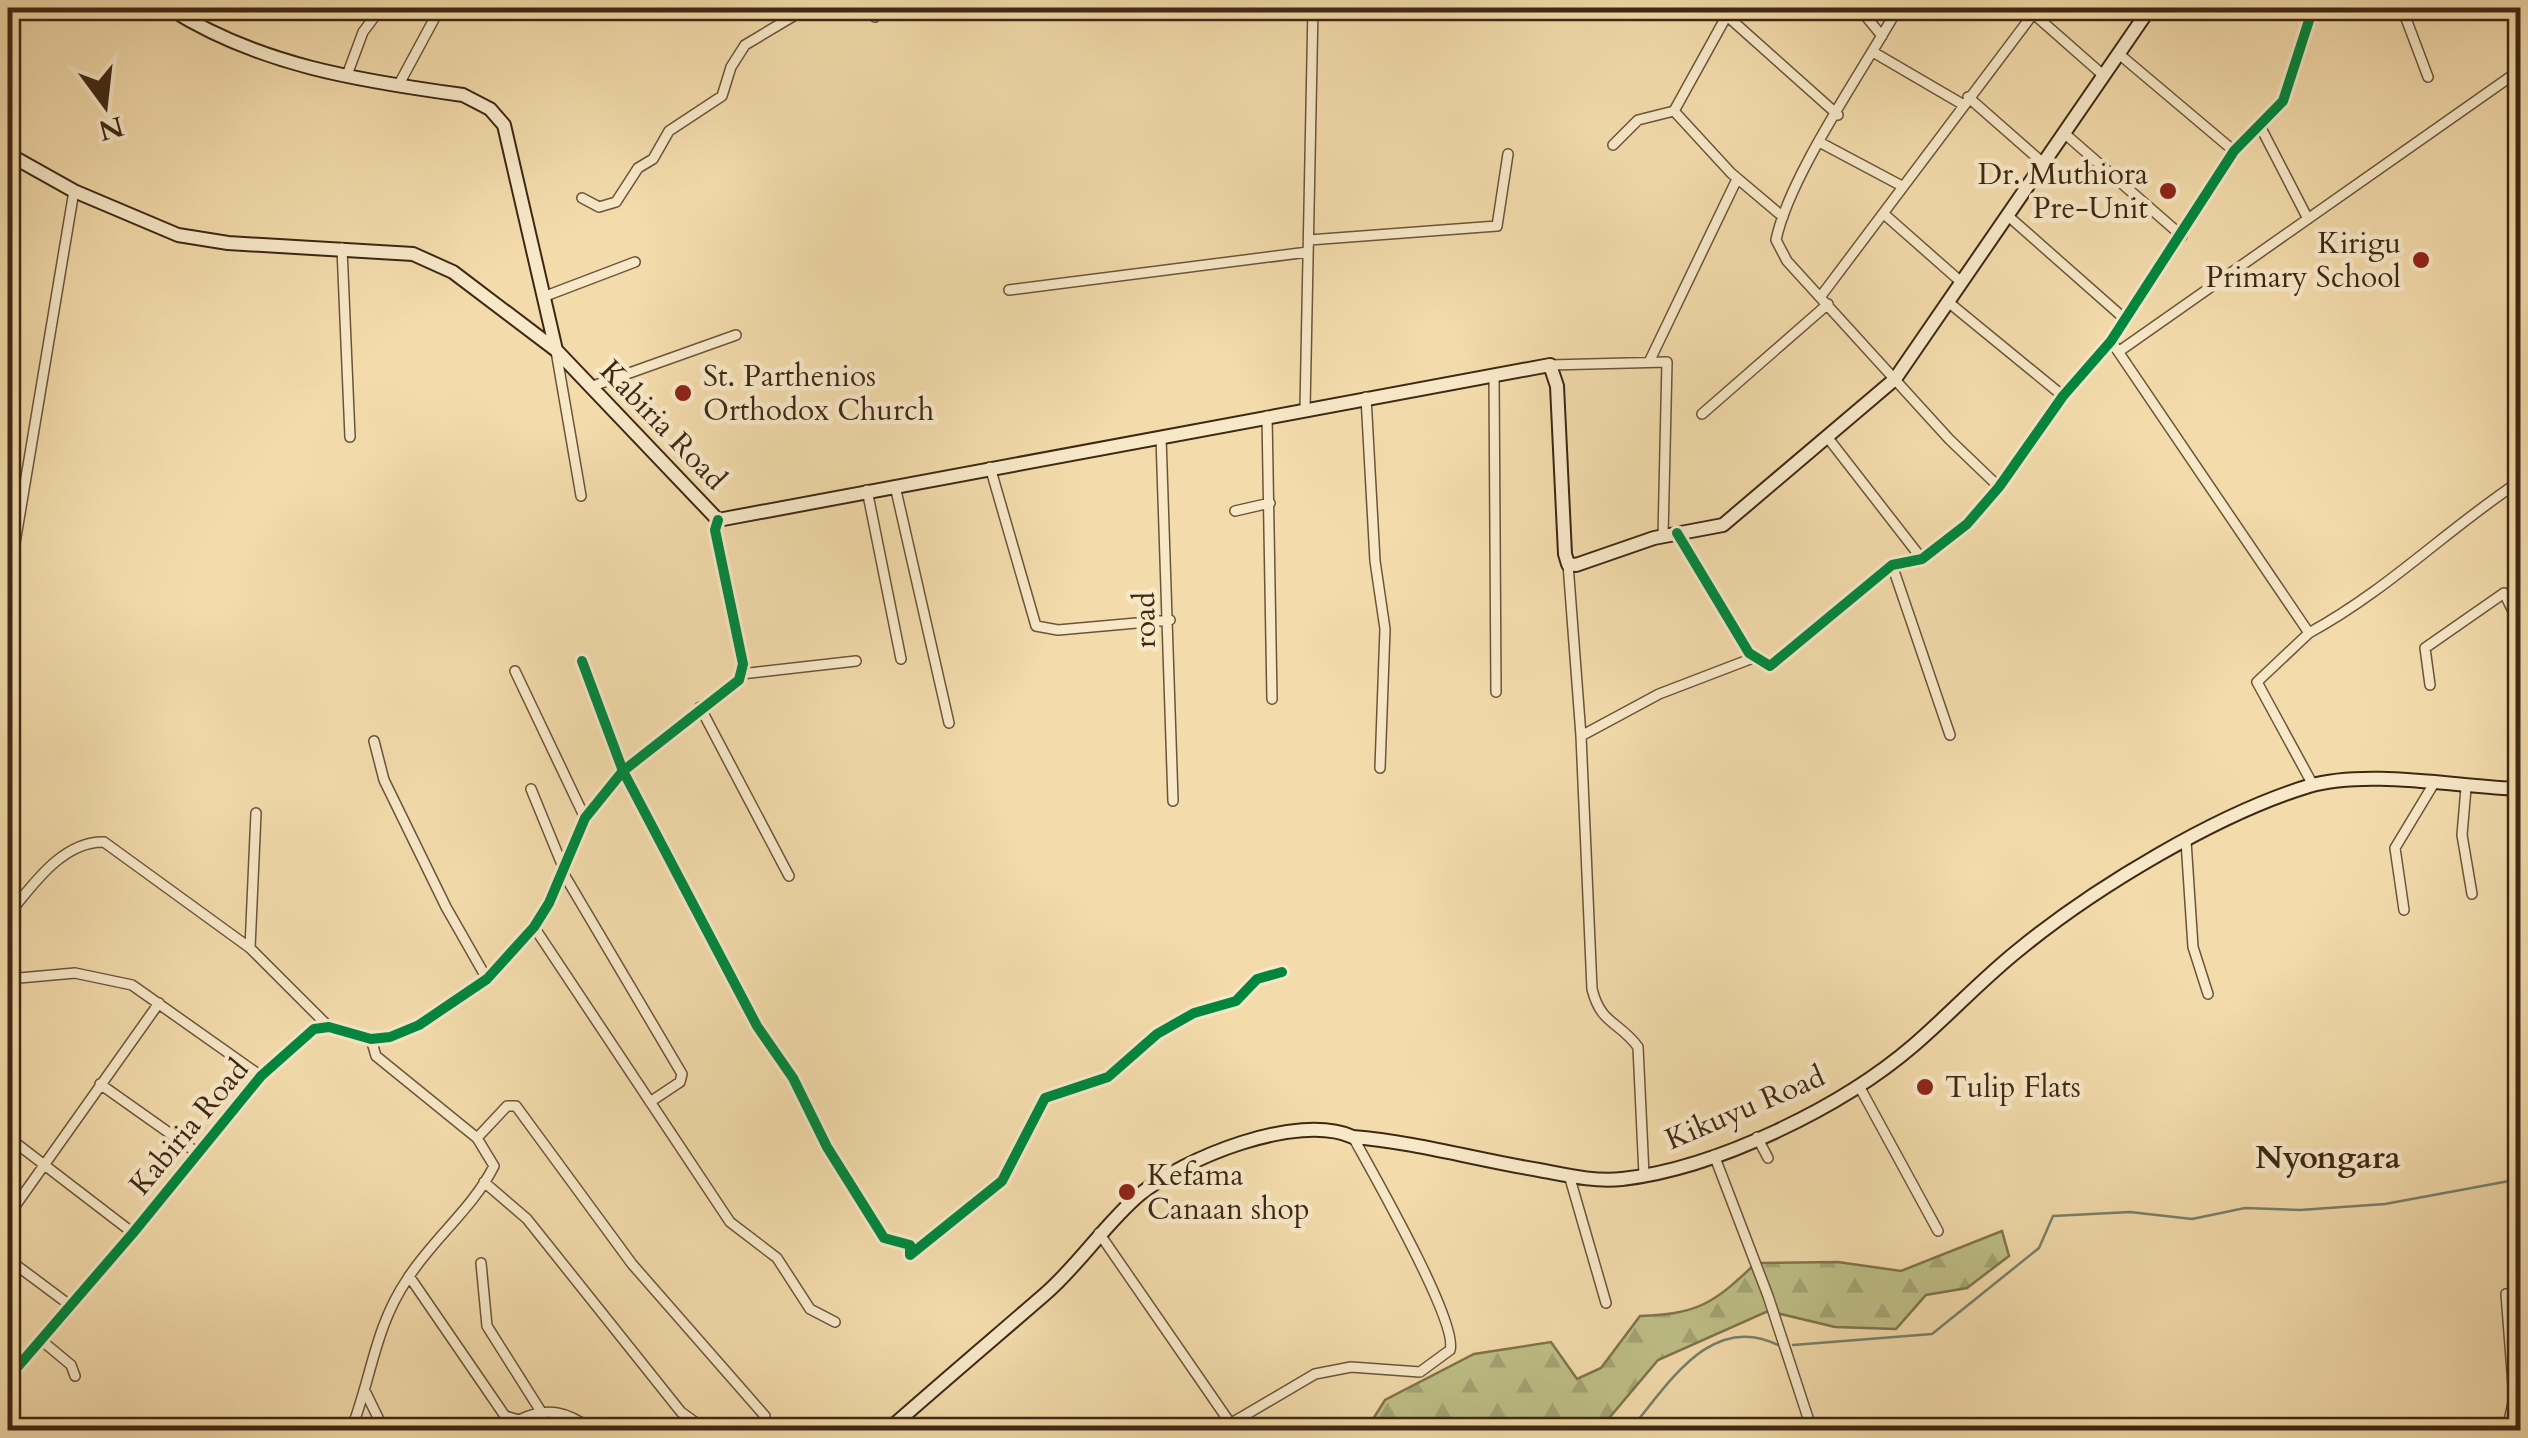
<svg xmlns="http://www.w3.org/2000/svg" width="2528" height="1438" viewBox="0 0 2528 1438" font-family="Cardo,serif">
<defs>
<pattern id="forest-firs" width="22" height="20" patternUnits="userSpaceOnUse" patternTransform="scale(2.5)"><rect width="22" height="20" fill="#bebf87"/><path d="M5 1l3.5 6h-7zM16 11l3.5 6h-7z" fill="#a4a474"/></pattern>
</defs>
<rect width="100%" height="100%" fill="#f3dbab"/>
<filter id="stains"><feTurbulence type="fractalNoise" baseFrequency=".002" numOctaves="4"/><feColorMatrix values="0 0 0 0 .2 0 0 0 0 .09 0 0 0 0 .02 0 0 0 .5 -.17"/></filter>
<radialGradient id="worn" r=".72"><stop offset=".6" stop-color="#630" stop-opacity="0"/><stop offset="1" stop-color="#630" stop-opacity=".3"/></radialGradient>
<path fill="url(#forest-firs)" stroke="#7e744d" stroke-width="2.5" d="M2002 1231 2009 1256 1967 1288 1926 1295 1896 1329 1835 1327 1768 1311 1658 1360 1599 1430H1366L1385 1400 1474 1354 1551 1342 1577 1379 1601 1368 1640 1316C1699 1314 1714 1303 1756 1263L1838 1262 1901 1271Z"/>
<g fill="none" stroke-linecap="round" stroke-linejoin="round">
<path stroke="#76806d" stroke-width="2.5" d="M1793 1345 1932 1334 2039 1248 2053 1216 2130 1212 2192 1219 2245 1208 2300 1210 2385 1204 2520 1179
M1630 1430C1668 1385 1711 1310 1780 1346"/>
<g stroke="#6b5539" stroke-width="12">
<path id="street" d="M871 8 875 17
M1731 8 1674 111 1731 173 1783 217
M1859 8 1882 36
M1898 8C1864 69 1789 176 1776 240L1787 261 1949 439 1999 487
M2027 8 2103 75
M2402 8 2428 77
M1726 15 1838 115
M1873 52 1962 104
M2119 54 2234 151
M347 75 363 32 381 8
M398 86 440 8
M1968 97 2043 163
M2260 126 2308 219
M2064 133 2182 236
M1821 143 1900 185
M1613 145 1638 120 1674 111
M582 198 599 207 616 202 638 168 653 159 669 131 722 96 731 67 745 45 807 8
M1884 214 1960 281
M2007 215 2126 320
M1309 240 1497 226 1508 154
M342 248 350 437
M1009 290 1308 252
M1821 296 2033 14
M543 297 635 262
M1947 301 2063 396
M2111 341 2309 633 2257 682 2313 785
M2121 350 2520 70
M556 351 581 496
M1650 360 1737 179
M1550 365 1667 362 1663 536
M1494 375 1496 692
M593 386 736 335
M1366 397 1375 561 1385 629 1380 768
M1305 409 1313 8
M1702 414 1828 304
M1267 416 1272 699
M1161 437 1173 801
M1828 438 1922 559
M990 467 1036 626 1058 630 1170 620
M895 486 949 723
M867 490 901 659
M1235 511 1270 503
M1677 533 1749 653 1770 666 1892 565 1922 559 1967 524 1999 487 2063 396 2111 341 2234 151 2283 101 2313 8
M1568 564 1581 736 1592 989C1601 1025 1619 1021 1638 1047L1644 1175
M1892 565 1950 735
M8 585 74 191
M2309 633C2388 590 2446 530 2520 481
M582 661 623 771 757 1026 793 1078 827 1147 884 1238 910 1245V1255L1002 1181 1045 1098 1108 1077 1157 1034 1194 1013 1236 1001 1257 979 1282 972
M515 671 585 818
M741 674 856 661
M2430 685 2425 648 2504 593 2520 625
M700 707 789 876
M1581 736 1659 694 1753 658
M374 741 384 780 446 907 487 979
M2466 788 2462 835 2472 894
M531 789 563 867
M256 813 250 948 329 1027
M2186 841 2193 947 2208 994
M562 871 682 1074 680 1082 650 1102
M2404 910 2395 848 2433 785
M8 915C32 886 62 841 104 842L250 948
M534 927 730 1222 777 1258 810 1309 835 1322
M8 979 75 973 132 985 261 1076
M100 1084 199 1154
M1859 1086 1938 1231
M8 1137 133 1233
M1757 1137 1768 1158
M477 1138 507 1106H516L632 1264 765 1416
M1714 1155 1768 1296 1812 1430
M1569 1175 1606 1303
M484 1182 527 1219 681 1412 706 1430
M8 1216 159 1003
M1099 1233 1235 1430
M8 1259 71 1306
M481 1263 487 1326 540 1410
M409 1276 505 1416 519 1420C548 1406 567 1412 593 1430
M2506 1294 2514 1398 2507 1430
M41 1340 71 1365 75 1376
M8 1378 133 1233 261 1076 314 1029 329 1027 371 1039 390 1037 419 1025 487 979 534 927 549 903 585 818 623 771 739 680 743 664 715 530 718 520
M366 1393 384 1430
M1230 1424 1315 1374 1351 1367 1420 1372 1450 1350C1459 1323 1371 1170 1353 1137
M351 1430C372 1377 374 1328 408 1278 433 1239 473 1208 494 1166L477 1138 376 1056 371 1039"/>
</g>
<g stroke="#3e2813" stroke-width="16">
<path id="secondary" d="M169 8C258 65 360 81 463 95L490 109 504 125 556 350
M8 154 74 191 178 235 228 243 413 254 453 272 556 350 718 520 1550 365 1557 386 1565 554 1568 564 1576 565 1654 538 1723 525 1895 379 2150 8
M888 1430C939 1385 992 1340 1044 1295 1079 1265 1104 1225 1139 1195 1184 1158 1297 1112 1353 1137 1415 1142 1478 1160 1539 1170 1566 1175 1594 1182 1622 1179 1717 1168 1842 1107 1914 1045 1950 1014 1983 978 2021 948 2096 887 2217 814 2309 786 2368 769 2458 787 2520 789"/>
</g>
<use href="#street" stroke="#f7e8c8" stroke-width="9"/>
<use href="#secondary" stroke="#f7e8c8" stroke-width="12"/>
<g stroke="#f7e8c8" stroke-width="16">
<path id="cycleway" d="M1677 533 1749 653 1770 666 1892 565 1922 559 1967 524 1999 487 2063 396 2111 341 2234 151 2283 101 2313 8
M582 661 623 771 757 1026 793 1078 827 1147 884 1238 910 1245V1255L1002 1181 1045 1098 1108 1077 1157 1034 1194 1013 1236 1001 1257 979 1282 972
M8 1378 133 1233 261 1076 314 1029 329 1027 371 1039 390 1037 419 1025 487 979 534 927 549 903 585 818 623 771 739 680 743 664 715 530 718 520"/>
</g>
<use href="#cycleway" stroke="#00873e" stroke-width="10"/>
</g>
<g fill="#8f2418" stroke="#f7e8c8" stroke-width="4">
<circle cx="2168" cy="191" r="10"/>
<circle cx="2421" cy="260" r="10"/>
<circle cx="683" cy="393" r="10"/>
<circle cx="1925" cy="1087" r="10"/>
<circle cx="1127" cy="1192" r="10"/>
</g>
<g text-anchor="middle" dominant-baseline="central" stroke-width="9" stroke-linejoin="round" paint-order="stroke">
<g font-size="30" fill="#3e2813" stroke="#f7e8c8" text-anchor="start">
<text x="2148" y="174" text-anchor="end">Dr. Muthiora<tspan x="2148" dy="34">Pre-Unit</tspan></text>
<text x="2401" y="243" text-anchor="end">Kirigu<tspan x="2401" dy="34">Primary School</tspan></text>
<text x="703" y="376">St. Parthenios<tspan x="703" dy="34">Orthodox Church</tspan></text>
<text x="1945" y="1087">Tulip Flats</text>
<text x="1147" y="1175">Kefama<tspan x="1147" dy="34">Canaan shop</tspan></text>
</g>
<g font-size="30" fill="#3e2813" stroke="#f7e8c8">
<text transform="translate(663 425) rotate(46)">Kabiria Road</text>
<text transform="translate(1145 620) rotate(-91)">road</text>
<text transform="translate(1745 1108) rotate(-23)">Kikuyu Road</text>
<text transform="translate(189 1127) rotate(-50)">Kabiria Road</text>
</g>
<g font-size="32" font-weight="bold" fill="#3e2813" stroke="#f7e8c8">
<text x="2328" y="1158">Nyongara</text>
</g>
</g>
<rect width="2528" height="1438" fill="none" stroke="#f3dbab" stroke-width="40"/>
<rect x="10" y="10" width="2508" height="1418" fill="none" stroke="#3e2813" stroke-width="5"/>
<rect x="20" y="20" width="2488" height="1398" fill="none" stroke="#3e2813" stroke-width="2.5"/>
<g transform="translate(105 105) rotate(165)" stroke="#f7e8c8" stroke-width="8" paint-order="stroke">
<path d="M0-8L18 38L0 25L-18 38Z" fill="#3e2813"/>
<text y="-15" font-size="28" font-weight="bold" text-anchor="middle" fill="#3e2813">N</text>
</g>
<rect width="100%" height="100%" filter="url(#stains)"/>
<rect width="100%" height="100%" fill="url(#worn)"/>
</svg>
